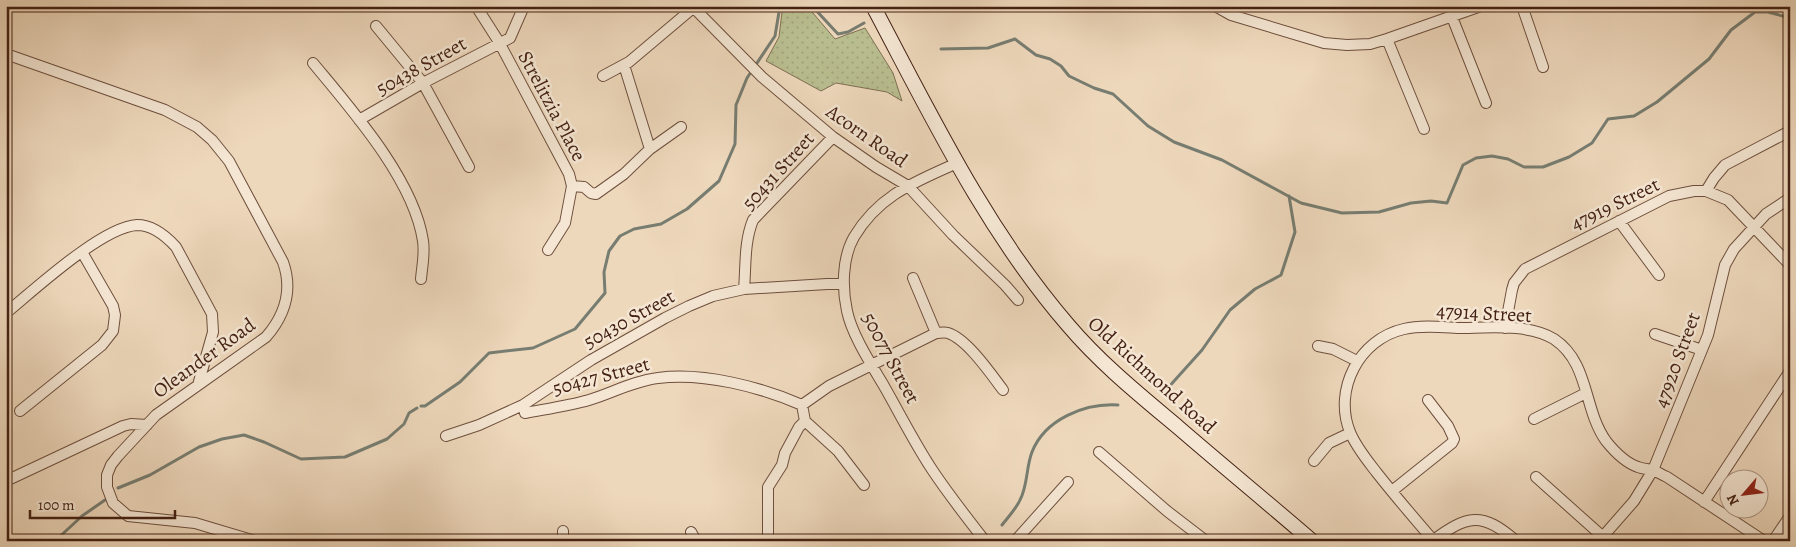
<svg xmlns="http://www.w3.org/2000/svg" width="1796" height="547" viewBox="0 0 1796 547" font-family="Alegreya,serif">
<defs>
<pattern id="grass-dots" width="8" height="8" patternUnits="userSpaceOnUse" patternTransform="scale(1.25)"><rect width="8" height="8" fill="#b9be90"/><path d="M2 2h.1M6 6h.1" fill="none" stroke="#a0a37b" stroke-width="1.8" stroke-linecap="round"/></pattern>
</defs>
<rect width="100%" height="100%" fill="#eed8bc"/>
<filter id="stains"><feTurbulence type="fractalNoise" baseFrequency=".004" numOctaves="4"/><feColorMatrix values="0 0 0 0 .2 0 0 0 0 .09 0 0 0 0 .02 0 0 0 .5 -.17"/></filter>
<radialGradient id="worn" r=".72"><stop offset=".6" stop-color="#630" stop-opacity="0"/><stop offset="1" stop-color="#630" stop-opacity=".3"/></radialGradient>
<path fill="url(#grass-dots)" stroke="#7e7052" d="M785 6H807L835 39 865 28 893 73 902 101 887 92 836 83 821 91 766 61 779 37 782 12Z"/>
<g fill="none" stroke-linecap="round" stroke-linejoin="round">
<path stroke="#777d71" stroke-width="3" d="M812 6 838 34 848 32 864 23
M941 49 988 48 1015 39 1036 55 1050 59 1061 66 1069 76 1094 88 1113 94 1148 126 1174 142 1222 160 1301 203 1342 213 1379 212 1411 203 1431 201 1447 203 1463 165 1476 158 1492 156 1508 159 1524 167H1543L1569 157 1592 143 1608 119 1634 116 1657 102 1709 59 1731 30 1755 12H1768L1790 18
M1166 390 1202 350 1230 310 1255 289 1281 275 1295 232 1289 196
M421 406H425L460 382 489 353 533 348 575 329 605 293 604 272 609 251 620 236 634 229 661 224 687 209 719 181 735 144 736 105 747 78 775 36 780 6
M118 488 150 475 199 447 222 439 244 435 264 442 301 459 345 457 387 439 404 424 409 413 417 408
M1002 525C1008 517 1016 509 1020 500 1028 485 1026 467 1032 452 1045 419 1085 403 1118 405
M55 541 82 516 105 500"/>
<g stroke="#6e4f3d" stroke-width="12">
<path id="street" d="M476 6 499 42 569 174 572 186 565 223 548 250
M692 6 762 77 833 137 876 167 908 186 953 235 1005 285 1018 300
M1215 6 1231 15 1324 43 1347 45 1370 44 1387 39 1481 6
M1522 6 1543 67
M1452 17 1486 103
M376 26 423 83 469 167
M1387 39 1424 129
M6 54 165 110 197 127 212 140 229 161 283 262C293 290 285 315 266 337L156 415 118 456 111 465 107 475V487L113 503 128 516 195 523 255 541
M313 63C352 110 414 180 423 241 425 254 422 267 421 279
M624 65 650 149
M603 76 629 62 693 8
M359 120 423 83 510 38 524 6
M957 163C915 182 879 195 854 237 842 258 842 288 847 311 852 335 871 364 884 386 900 414 915 444 933 471 949 495 967 518 985 541
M572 186 584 187 591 193 596 194 624 174 650 149 681 127
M1706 191 1714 178 1725 165 1790 131
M1619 221 1659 275
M913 278 936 333
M744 289C746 266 744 242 753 220L833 137
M6 313C34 290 102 227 137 225 152 225 166 236 176 247L212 314 213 332 198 385
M1505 328 1512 290 1514 283 1525 269 1669 196 1694 191H1706L1728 200 1790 265
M1655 334 1702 350
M1318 346 1333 349 1357 361
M523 405 525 413C546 409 568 406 589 400 612 393 633 381 658 378 703 372 761 387 802 405
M802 405 829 386 936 333C940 333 944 332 948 333 967 339 991 374 1003 390
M20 411 102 345 113 331 115 315 113 306 82 252
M1534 419 1586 393
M805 421 838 451 864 485
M446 436 479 425 523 405 591 360 665 318 689 306 713 296 744 289 827 284H844
M1099 452 1167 511 1206 541
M1314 461 1329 443 1350 433
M1536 477 1602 536
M8 480 123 426 131 424 147 425
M1392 491 1452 443 1454 439 1448 426 1428 400
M1704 502 1790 371
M563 531V541
M691 532 696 541
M1433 540C1414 518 1395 496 1377 473 1367 460 1356 447 1350 432 1333 390 1359 339 1404 329 1421 325 1440 327 1457 328 1486 328 1528 323 1554 339 1590 363 1583 409 1606 441 1614 451 1626 463 1638 467 1643 469 1649 469 1653 470 1658 472 1662 475 1667 477L1764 541
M768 541V487L782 465 785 453 799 427 805 421 802 405
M1015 541 1068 482
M1432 541C1467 515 1482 511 1516 541
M1599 541 1634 501 1653 470 1708 335 1725 265 1734 249 1766 214 1790 198
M1773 541 1790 516"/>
</g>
<g stroke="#442113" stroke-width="16">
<path id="secondary" d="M873 6C932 117 986 230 1068 325 1101 364 1141 396 1179 428 1223 466 1268 503 1312 541"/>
</g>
<use href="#street" stroke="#f4e6d3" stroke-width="10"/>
<use href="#secondary" stroke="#f4e6d3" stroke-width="14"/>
</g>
<g text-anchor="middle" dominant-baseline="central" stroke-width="5" stroke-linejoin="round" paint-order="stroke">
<g font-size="20" fill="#442113" stroke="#f4e6d3">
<text transform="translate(421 66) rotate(-29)">50438 Street</text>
<text transform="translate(552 106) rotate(62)">Strelitzia Place</text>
<text transform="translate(867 136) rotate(35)">Acorn Road</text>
<text transform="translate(778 171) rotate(-48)">50431 Street</text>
<text transform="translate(1615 204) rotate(-26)">47919 Street</text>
<text transform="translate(1484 313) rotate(3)">47914 Street</text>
<text transform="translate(629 319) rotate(-29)">50430 Street</text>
<text transform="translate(204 358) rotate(-36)">Oleander Road</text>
<text transform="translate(891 358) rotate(62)">50077 Street</text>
<text transform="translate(1677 360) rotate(-70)">47920 Street</text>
<text transform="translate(1152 375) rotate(42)">Old Richmond Road</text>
<text transform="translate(601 376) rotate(-15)">50427 Street</text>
</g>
</g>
<rect width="1796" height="547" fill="none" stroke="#eed8bc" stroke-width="25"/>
<rect x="8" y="8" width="1781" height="532" fill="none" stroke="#442113" stroke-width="2.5"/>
<rect x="12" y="12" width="1771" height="522" fill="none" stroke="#442113"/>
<g transform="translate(1744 494) rotate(242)"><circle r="24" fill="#f4e6d3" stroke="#ae9786"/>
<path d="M0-4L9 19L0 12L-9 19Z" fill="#8f2418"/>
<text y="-8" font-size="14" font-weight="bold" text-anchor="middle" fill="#442113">N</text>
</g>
<path d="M30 510v8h145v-8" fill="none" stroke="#442113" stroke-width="2.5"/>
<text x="38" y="510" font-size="15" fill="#442113" stroke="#f4e6d3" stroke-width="4" paint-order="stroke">100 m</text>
<rect width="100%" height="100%" filter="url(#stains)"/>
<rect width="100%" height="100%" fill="url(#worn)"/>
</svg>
